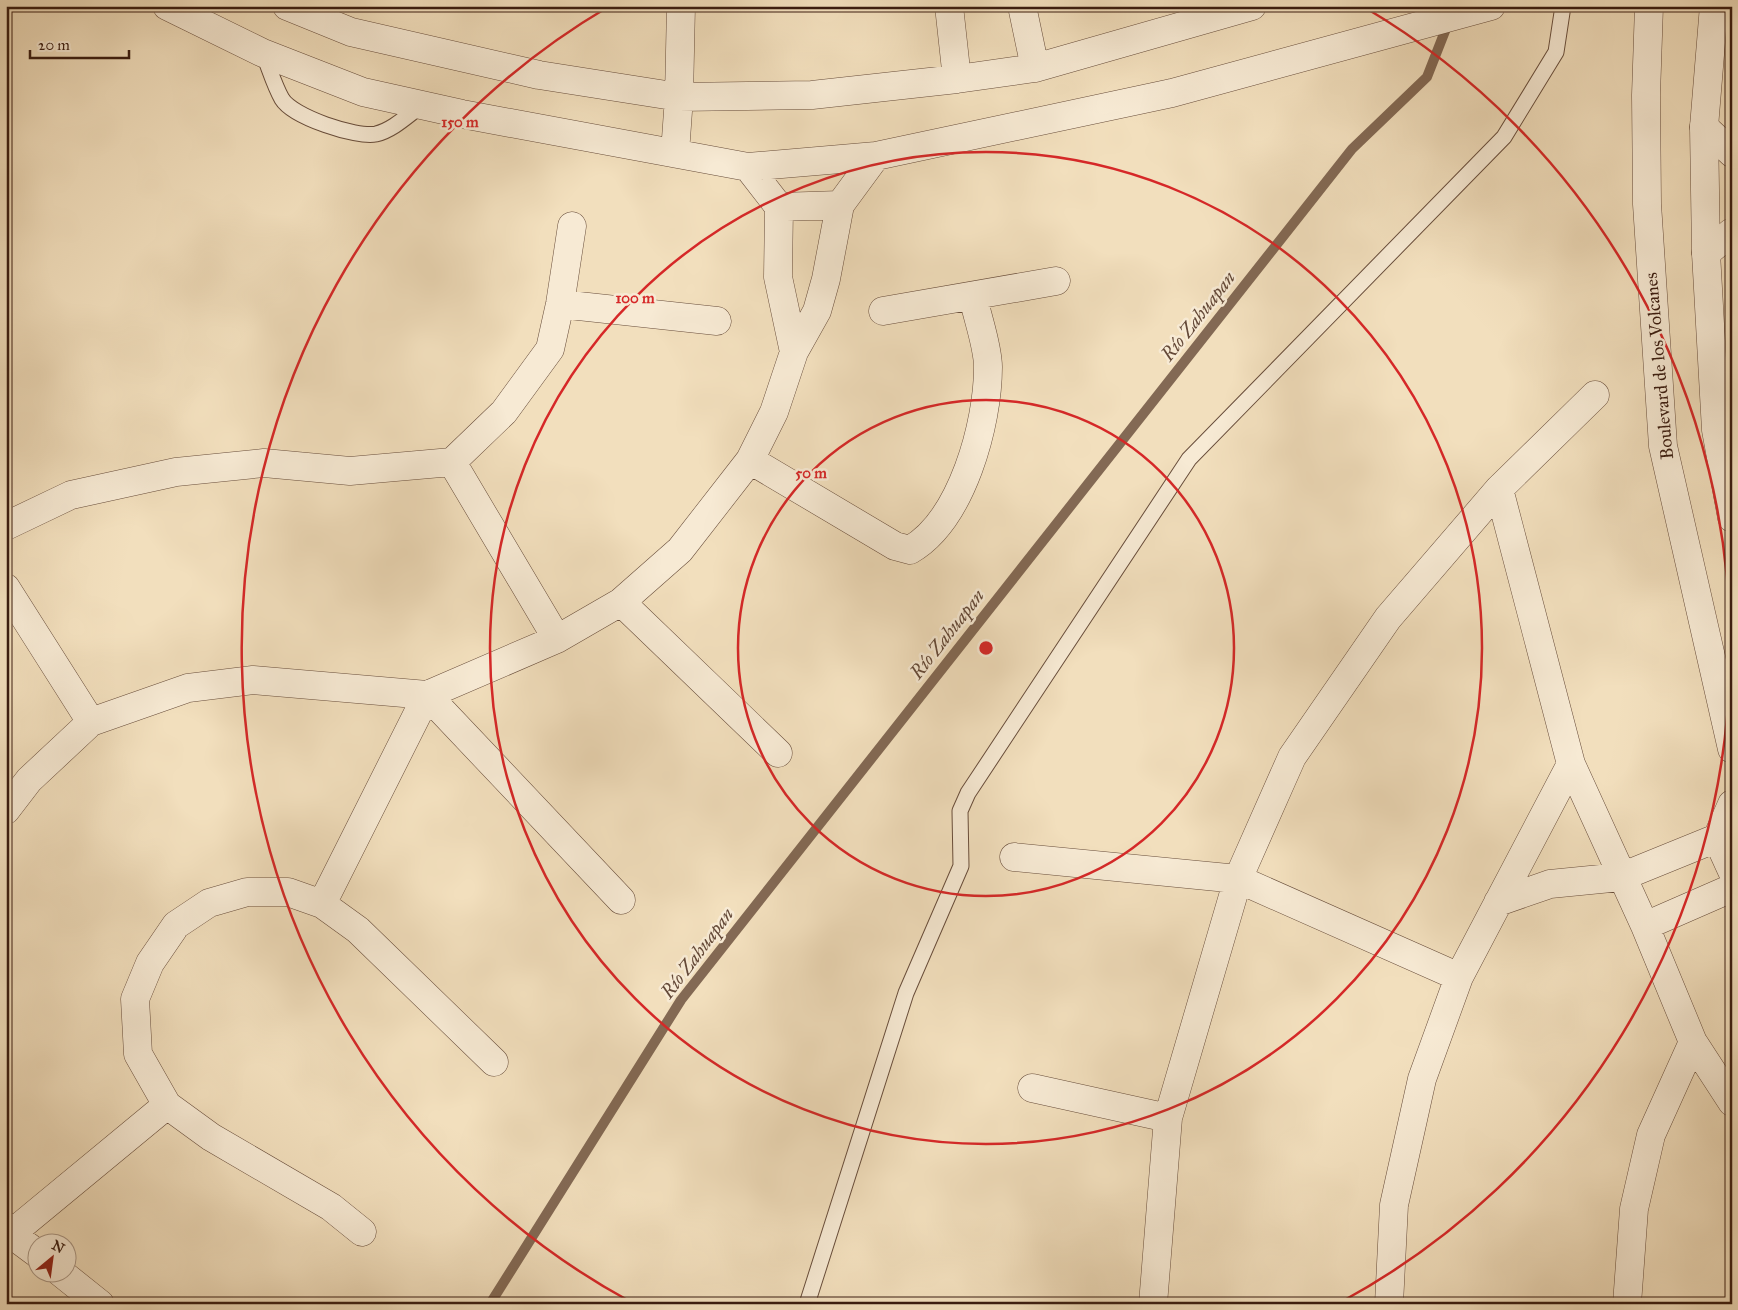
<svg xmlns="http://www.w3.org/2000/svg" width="1738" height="1310" viewBox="0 0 1738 1310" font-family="'IM FELL Great Primer',serif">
<rect width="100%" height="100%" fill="#f2dfbd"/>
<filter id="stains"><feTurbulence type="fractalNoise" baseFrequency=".004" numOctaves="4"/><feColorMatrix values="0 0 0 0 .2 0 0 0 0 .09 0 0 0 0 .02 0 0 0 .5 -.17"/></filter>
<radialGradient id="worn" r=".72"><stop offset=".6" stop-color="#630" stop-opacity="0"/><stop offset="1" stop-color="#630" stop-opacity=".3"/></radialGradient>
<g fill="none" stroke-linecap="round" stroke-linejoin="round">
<path stroke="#836954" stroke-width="10" d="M490 1304 681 1000 1352 149 1427 77 1449 21"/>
<g stroke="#684d3b" stroke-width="17">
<path id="service" d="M263 53C269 67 274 85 282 99 293 117 356 138 376 134 393 130 408 115 422 105
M807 1304 906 993 961 866 960 811 968 793 1189 459 1504 137 1556 52 1563 6"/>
</g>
<g stroke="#684d3b" stroke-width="29">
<path id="minor" d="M167 6 263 53 363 92 462 114 748 167 876 156 1172 93 1491 6
M287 6 351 32 539 75 679 97 812 95 957 79 1035 68 1252 6
M949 6 957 79
M1022 6 1035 68
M1704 127 1732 153
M675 153 679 97 681 6
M748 167 779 207 778 277 794 352
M779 207 840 205
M1706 253 1732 232
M560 304 717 321
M883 311 1056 281
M750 460 895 546 910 550C962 520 988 424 988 367 988 346 977 317 973 296
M452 462 557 639
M6 526 71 495 176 472 264 463 350 471 452 462 504 412 550 349 560 304 572 226
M6 588 91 722
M621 602 778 753
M1571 764 1645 926 1693 1042 1732 1102
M6 810 29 780 91 722 188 688 253 680 427 695 557 639 621 602 680 550 750 460 774 412 794 352 817 311 826 279 840 205 876 156
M1717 838 1732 871
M1014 857 1238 879 1459 977
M1498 902 1550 884 1621 877 1717 838 1732 804
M322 904 427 695 621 900
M1645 926 1732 888
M1032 1088 1168 1118
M6 1226 11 1234 38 1254
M362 1232 331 1207 211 1137 167 1105 138 1054 135 999 150 963 176 925 209 903 247 892H288L322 904 358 930 494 1062
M6 1238 167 1105
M60 1272 100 1304
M1153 1304 1168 1118 1238 879 1292 757 1388 618 1499 489 1595 395
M1389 1304 1394 1205 1422 1079 1459 977 1571 764 1499 489
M1627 1304 1634 1209 1651 1135 1693 1042"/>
</g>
<g stroke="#684d3b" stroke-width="29">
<path id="tertiary" d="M1649 6 1646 95 1647 204 1663 446 1732 749
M1714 6 1704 127 1706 253 1716 430 1732 518"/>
</g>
<use href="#service" stroke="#f7ead4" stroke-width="15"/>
<use href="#minor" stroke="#f7ead4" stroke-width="28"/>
<use href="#tertiary" stroke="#f7ead4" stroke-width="28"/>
</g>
<g fill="none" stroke="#d62828" stroke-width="2.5">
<circle cx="986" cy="648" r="248"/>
<circle cx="986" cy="648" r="496"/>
<path d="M631 1302A744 744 0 0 1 608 7M1364 7A744 744 0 0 1 1341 1302"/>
</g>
<g text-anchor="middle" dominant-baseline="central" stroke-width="5" stroke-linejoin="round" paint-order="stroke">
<g font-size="18" fill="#3a1c10" stroke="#f7ead4">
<text transform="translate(1659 366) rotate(-95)">Boulevard de los Volcanes</text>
</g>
<g font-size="19" font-style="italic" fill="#644938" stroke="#f7ead4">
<text transform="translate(1198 316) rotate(-52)">Río Zahuapan</text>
<text transform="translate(947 634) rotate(-52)">Río Zahuapan</text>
<text transform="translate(697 953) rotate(-53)">Río Zahuapan</text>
</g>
</g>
<circle cx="986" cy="648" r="8" fill="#d62828" stroke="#f7ead4" stroke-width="2.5"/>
<g font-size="15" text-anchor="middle" font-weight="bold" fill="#d62828" stroke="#f7ead4" stroke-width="5" stroke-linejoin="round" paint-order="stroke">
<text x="460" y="127">150 m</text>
<text x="635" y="303">100 m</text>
<text x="811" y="478">50 m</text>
</g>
<rect width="1738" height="1310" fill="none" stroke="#f2dfbd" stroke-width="25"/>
<rect x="8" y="8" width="1723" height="1295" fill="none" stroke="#3a1c10" stroke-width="2.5"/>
<rect x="12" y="12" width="1713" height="1285" fill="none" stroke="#3a1c10"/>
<g transform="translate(52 1258) rotate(29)"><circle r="24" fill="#f7ead4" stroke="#ab9886"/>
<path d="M0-4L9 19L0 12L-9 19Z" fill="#8f2418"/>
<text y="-8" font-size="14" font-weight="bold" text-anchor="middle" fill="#3a1c10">N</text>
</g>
<path d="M30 50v8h99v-8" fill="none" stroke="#3a1c10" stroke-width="2.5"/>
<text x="38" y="50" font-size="15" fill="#3a1c10" stroke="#f7ead4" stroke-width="4" paint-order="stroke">20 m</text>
<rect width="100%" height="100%" filter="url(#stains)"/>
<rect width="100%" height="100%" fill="url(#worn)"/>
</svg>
